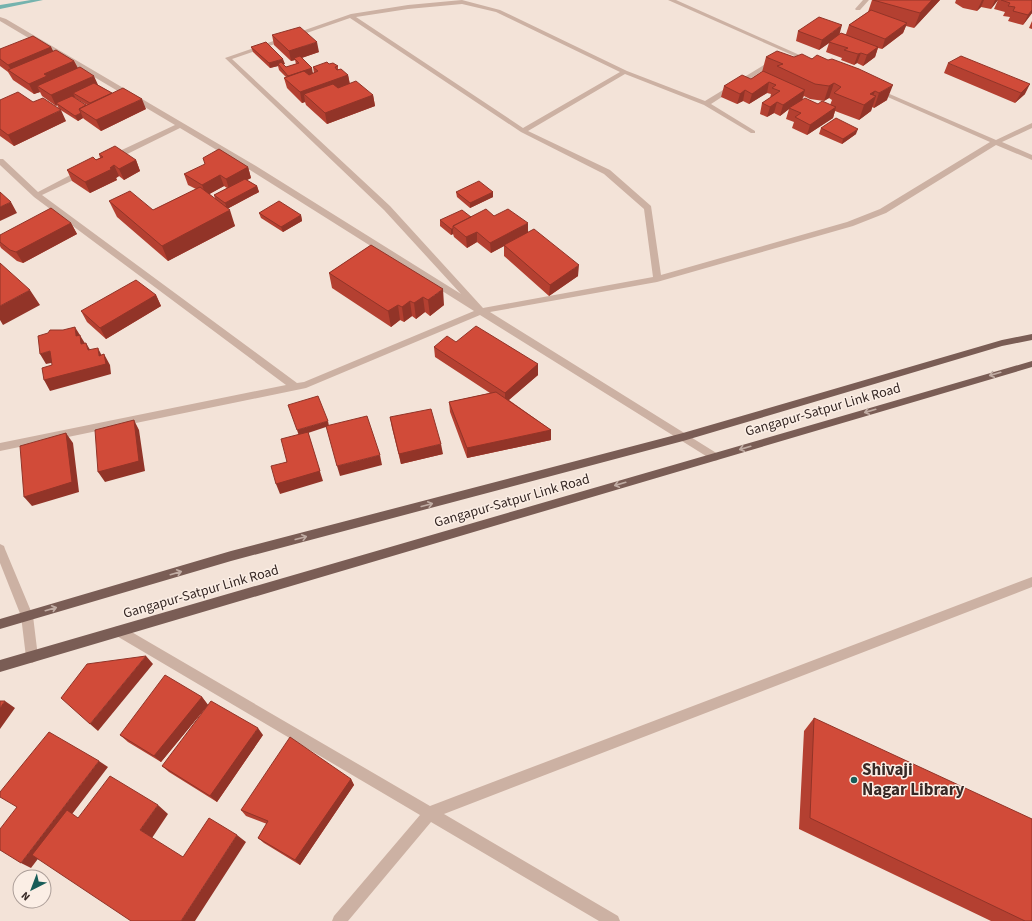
<svg xmlns="http://www.w3.org/2000/svg" width="1032" height="921" viewBox="0 0 1032 921" font-family="'Source Sans 3',sans-serif">
<rect width="100%" height="100%" fill="#f3e3d8"/>
<g fill="none" stroke-linecap="round" stroke-linejoin="round">
<path fill="#75b3ae" fill-rule="evenodd" d="M31 0H43L0 9V5Z"/>
<path fill="#ccb1a3" fill-rule="evenodd" d="M462 0 500 10 627 71 705 101 772 60H776V62L711 104 755 131V133H751L704 105 625 74 528 131 610 170 651 206 661 275 847 222 880 209 990 142 874 91V89H878L996 140 1032 123V128L1002 142 1032 155V160L996 145 886 213 853 226 657 282 490 312 718 454 719 457 718 460 714 461 480 315 306 388 0 451V443L286 385 34 197 0 165V159H3L38 192 80 170H86V174L42 195 297 383 304 382 474 311 250 170 180 128 115 160H109V156L175 125 0 21V17L6 19 256 166 461 294 384 210 225 58 351 14 408 5ZM462 4 496 12 620 72 523 128 356 17 408 9ZM350 18 521 132 604 174 644 209 653 277 483 308 390 206 232 59Z
M668 0H676L813 61 808 62Z
M863 0H869L860 10H856L855 9Z
M0 544 4 546 5 549 33 616 38 657 36 661 32 663 28 661 26 657 21 616 0 563Z
M1032 577V587L444 814 618 916 620 921H599L431 822 348 921H332L334 916 420 815 115 635 113 631 115 627 119 626 123 627 430 806Z"/>
<path fill="#7a5d55" fill-rule="evenodd" d="M1032 334V340L1002 346 683 441 231 561 0 629V619L231 551 683 433 1002 340Z
M1032 361V367L0 672V660Z"/>
</g>
<path fill="#b44031" fill-rule="evenodd" d="M872 0H940L914 28 906 26 903 33 882 49 878 48 875 57 863 66 857 63 854 65 841 60 842 58 826 52 829 43 819 50 796 41 798 31 846 34 849 25 868 12Z
M956 0H998L991 9 981 7 977 11 963 8 955 3Z
M998 0H1032V13L1023 25 1008 21 1010 17 1003 16 1005 12 994 9Z
M1032 21V29L1029 28Z
M272 35 319 52 301 58 313 73H314L313 67 329 64 338 66V69L348 75 350 84 373 95 375 106 327 124 306 105 305 102 302 103 287 88 284 78 286 77 279 70 278 66 270 68 253 52 251 47 285 64H283L286 67 296 64 295 60 291 61 274 45Z
M51 47 53 51 74 61 78 68 98 85 112 93 146 109 101 131 84 119 83 118 78 121 59 109 57 105 56 106 42 96 40 92 34 94 13 80 8 72 0 66V49ZM75 97V98L87 105H86L74 98Z
M766 57H794L828 60 859 69 887 100 874 108 872 107 871 111 859 120 835 111 833 118 807 135 792 128 794 122 786 119 789 109 780 116 774 113 767 117 760 114 762 103 770 98 771 94 767 93 749 104 743 101 737 104 721 97 724 86 751 79 762 72ZM804 96 810 99 824 101 829 98 832 100 830 105 818 104 802 100Z
M948 63 1025 94 1015 103 944 73Z
M0 100 33 102 66 121 14 146 0 136Z
M821 128 856 134 842 144 819 134Z
M99 154 136 160 140 171 124 180 119 176 116 178 117 180 90 193 72 181 67 170 100 158Z
M248 167 251 178 247 180 257 186 259 192 227 209 235 226 168 261 117 217 109 201 153 210 196 189 188 185 184 174ZM224 186 227 188 214 195 215 199 209 194Z
M456 192H493V197L470 208 457 197Z
M259 213 301 215 302 221 283 232 261 218Z
M494 216 528 232 578 276 549 296 504 256V246L491 253 477 242 467 248 454 237 453 234 451 235 440 226V220L471 217Z
M71 223 77 234 23 263 17 261 1 248 0 246V235Z
M371 245 444 305 430 316 425 312 416 319 412 316 404 322 400 320 391 327 332 288 329 273Z
M156 295 161 306 106 339 87 322 81 311Z
M456 342 538 364V375L509 400 551 430V440L467 458 450 412 449 402 490 393 435 357 434 347Z
M390 417 443 454 401 464 392 428Z
M202 697 208 705 161 762 128 742 120 735Z
M814 718 1032 921H991L799 829 804 731Z
M263 735 217 802 169 772 162 766Z
M351 779 354 785 300 865 264 843 258 838 267 824 246 816 241 810Z"/>
<path fill="#923428" d="M932 0H940L914 28 920 13Z
M982 0H984L981 7 977 11Z
M995 0H998L991 9Z
M1032 10V13L1023 25 1028 15Z
M907 23 903 33 882 49 885 39Z
M842 25 839 36 829 42V43L819 50 822 40Z
M317 42 319 52 296 60 294 58 295 60 291 61 289 51Z
M51 47 56 57 13 73 8 65Z
M878 47 875 57 863 66 867 55Z
M861 53 857 63 854 65 858 54Z
M283 59 285 64 279 66 278 64V66L270 68 269 63Z
M74 61 79 71 37 86 40 92 34 94 29 84 44 74Z
M312 68 313 74 289 81 288 76Z
M348 75 350 86 304 94 305 102 302 103 300 92Z
M94 76 99 87 73 93 75 97 59 105 56 103 57 105 56 106 51 95Z
M769 82 767 93 749 104 752 94Z
M834 83 829 98 824 101 829 86Z
M1030 84 1025 94 1015 103 1021 93Z
M893 85 887 100 874 108 879 93Z
M745 90 743 101 737 104 740 94Z
M805 90 802 100 789 108V109L780 116 783 105Z
M875 91 872 99 876 96 871 111 859 120 864 105 870 94Z
M373 95 375 106 327 124 325 113Z
M142 99 146 109 101 131 96 120Z
M777 102 774 113 767 117 770 107Z
M836 107 833 118 807 135 810 125Z
M61 110 66 121 14 146 8 135Z
M81 113 83 118 78 121 75 116Z
M858 129 856 134 842 144 843 139Z
M136 160 140 171 124 180 119 169Z
M114 165 119 176 116 178 117 180 90 193 85 182Z
M248 167 251 178 229 189 226 179Z
M220 175 224 186 206 196 202 185Z
M257 186 259 192 227 209 225 203Z
M493 192V197L470 208V203Z
M11 202 17 213 0 221V207Z
M230 210 235 226 168 261 162 246Z
M301 215 302 221 283 232 281 227Z
M71 223 77 234 23 263 16 252Z
M528 223V233L504 245V246L491 253 490 243Z
M451 229H453V234L451 235Z
M477 232V242L467 248 466 237Z
M579 265 578 276 549 296 550 285Z
M443 289 444 305 430 316 428 300Z
M30 290 40 305 3 325 0 320V306Z
M156 295 161 306 106 339 100 328Z
M423 297 425 312 416 319 414 303Z
M410 301 412 316 404 322 402 307Z
M398 305 400 320 391 327 388 311Z
M75 327 86 345 87 354 76 336Z
M86 343 92 353 88 350Z
M98 348 103 358 104 354 110 365 111 374 50 391 44 380 99 356Z
M50 351 56 362 46 364 40 354Z
M538 364V375L505 403V393Z
M134 420 139 430 145 471 105 482 98 472Z
M328 421 329 426 308 433 323 481 280 494 276 484 299 436 297 430Z
M551 430V440L467 458V448Z
M66 433 73 443 79 492 32 506 24 497Z
M441 444 443 454 401 464 399 454Z
M380 455 382 465 340 476 337 466Z
M146 656 153 664 98 731 90 724Z
M202 697 208 705 161 762 154 756Z
M5 701 15 708 0 729V708Z
M258 728 263 735 217 802 210 796Z
M99 761 108 767 31 868 21 863Z
M351 779 354 785 300 865 295 860Z
M158 805 168 814 152 838 140 830Z
M237 835 246 842 195 921H181Z"/>
<path fill="#d14b39" stroke="#923428" d="M873 0H932L920 13Z
M1001 0H1032V10L1028 15 1013 11 1015 7 1008 6 1010 3Z
M871 10 907 23 885 39 849 25Z
M819 17 842 25 822 40 798 31Z
M300 27 317 42 289 51 272 35Z
M841 33 878 47 867 55 861 53 858 54 844 50 848 48 829 42Z
M33 36 51 47 8 65 0 59V49Z
M266 42 283 59 269 63 251 47Z
M56 50 74 61 44 74 47 76 29 84 8 70Z
M777 51 794 57 802 54 812 59 817 55 828 60 832 59 859 69 893 85 879 93 875 91 870 94 876 96 864 105 834 93 841 87 834 83 829 86 815 84 777 66 783 64 766 57Z
M300 56 312 68 288 76 278 64 281 62 286 67 299 63 294 58Z
M961 56 1030 84 1021 93 948 63Z
M327 62 329 64 333 63 338 66 335 67 337 70 341 69 348 75 300 92 284 78 304 71 309 75 318 71 313 67Z
M80 67 94 76 51 95 37 86Z
M763 71 805 90 783 105 777 102 770 107 762 103 780 91 772 88 776 85 769 82 752 94 745 90 740 94 724 86 742 75 751 79Z
M356 81 373 95 325 113 304 94 333 84 338 88Z
M94 83 112 93 90 103 73 93Z
M123 88 142 99 96 120 79 109Z
M18 92 33 102 43 98 61 110 8 135 0 129V100Z
M72 96 86 105 79 109 81 113 75 116 56 103Z
M805 98 818 104 822 101 836 107 810 125 795 117 801 113 789 108Z
M836 118 858 129 843 139 821 128Z
M115 146 136 160 119 169 114 165 110 168 112 169 85 182 67 170 93 157 96 160 103 157 99 154Z
M219 149 248 167 226 179 220 175 202 185 184 174 205 164 203 158Z
M245 179 257 186 225 203 214 195Z
M479 181 493 192 470 203 456 192Z
M200 187 230 210 162 246 109 201 130 191 153 210Z
M0 192 11 202 0 207Z
M279 201 301 215 281 227 259 213Z
M51 208 71 223 16 252 10 250 0 242V235Z
M486 209 494 216 508 209 528 223 490 243 477 232 466 237 453 226Z
M462 210 471 217 453 226V229H451L440 220Z
M534 229 579 265 550 285 504 245Z
M371 245 443 289 428 300 423 297 414 303 410 301 402 307 398 305 388 311 329 273Z
M0 263 30 290 0 306Z
M136 280 156 295 100 328 81 311Z
M476 326 538 364 505 393 434 347 447 336 456 342Z
M75 327 76 336 80 335 81 344 86 343 88 350 98 348 99 356 104 354 106 364 44 380 42 368 52 365 50 351 40 354 38 336 48 333 50 330H63Z
M496 392 551 430 467 448 449 402Z
M318 396 328 421 297 430 288 405Z
M431 409 441 444 399 454 390 417Z
M367 416 380 455 337 466 326 426Z
M134 420 139 461 98 472 95 430Z
M308 432 320 471 276 484 271 466 287 462 281 439Z
M66 433 72 482 24 497 20 446Z
M146 656 90 724 61 698 87 664Z
M165 675 202 697 154 756 120 735Z
M0 701H5L0 708Z
M211 701 258 728 210 796 162 766Z
M814 718 1032 819V921H1025L810 818Z
M49 732 99 761 21 863 0 850V829L17 807 0 797V792Z
M290 737 351 779 295 860 258 838 268 821 241 810Z
M110 776 158 805 140 830 183 857 209 818 237 835 181 921H131L32 855 67 810 78 818Z"/>
<defs><path id="oneway-shaft" d="M-6 0H5M1.5-3L5.5 0L1.5 3" fill="none" stroke-width="1.6" stroke-linecap="round" stroke-linejoin="round"/></defs>
<g stroke="#c1ada4">
<use href="#oneway-shaft" transform="translate(995 374) rotate(164)"/>
<use href="#oneway-shaft" transform="translate(870 411) rotate(164)"/>
<use href="#oneway-shaft" transform="translate(745 448) rotate(164)"/>
<use href="#oneway-shaft" transform="translate(620 484) rotate(164)"/>
<use href="#oneway-shaft" transform="translate(427 505) rotate(-15)"/>
<use href="#oneway-shaft" transform="translate(301 538) rotate(-15)"/>
<use href="#oneway-shaft" transform="translate(176 573) rotate(-16)"/>
<use href="#oneway-shaft" transform="translate(51 609) rotate(-16)"/>
</g>
<circle fill="#185c58" stroke="#fbeee5" stroke-width="1.5" cx="854" cy="780" r="4"/>
<g text-anchor="middle" dominant-baseline="central" stroke-width="3" stroke-linejoin="round" paint-order="stroke">
<g font-size="14" fill="#372926" stroke="#fbeee5">
<text transform="translate(823 410) rotate(-16)">Gangapur-Satpur Link Road</text>
<text transform="translate(512 501) rotate(-16)">Gangapur-Satpur Link Road</text>
<text transform="translate(201 592) rotate(-16)">Gangapur-Satpur Link Road</text>
</g>
<g font-size="17" font-weight="bold" fill="#372926" stroke="#fbeee5" text-anchor="start">
<text x="862" y="770">Shivaji<tspan x="862" dy="20">Nagar Library</tspan></text>
</g>
</g>
<g transform="translate(32 889) rotate(222)"><circle r="19" fill="#fbeee5" stroke="#ad9f99"/>
<path d="M0-3L7 15L0 10L-7 15Z" fill="#185c58"/>
<text y="-6" font-size="11" font-weight="bold" text-anchor="middle" fill="#372926">N</text>
</g>
</svg>
